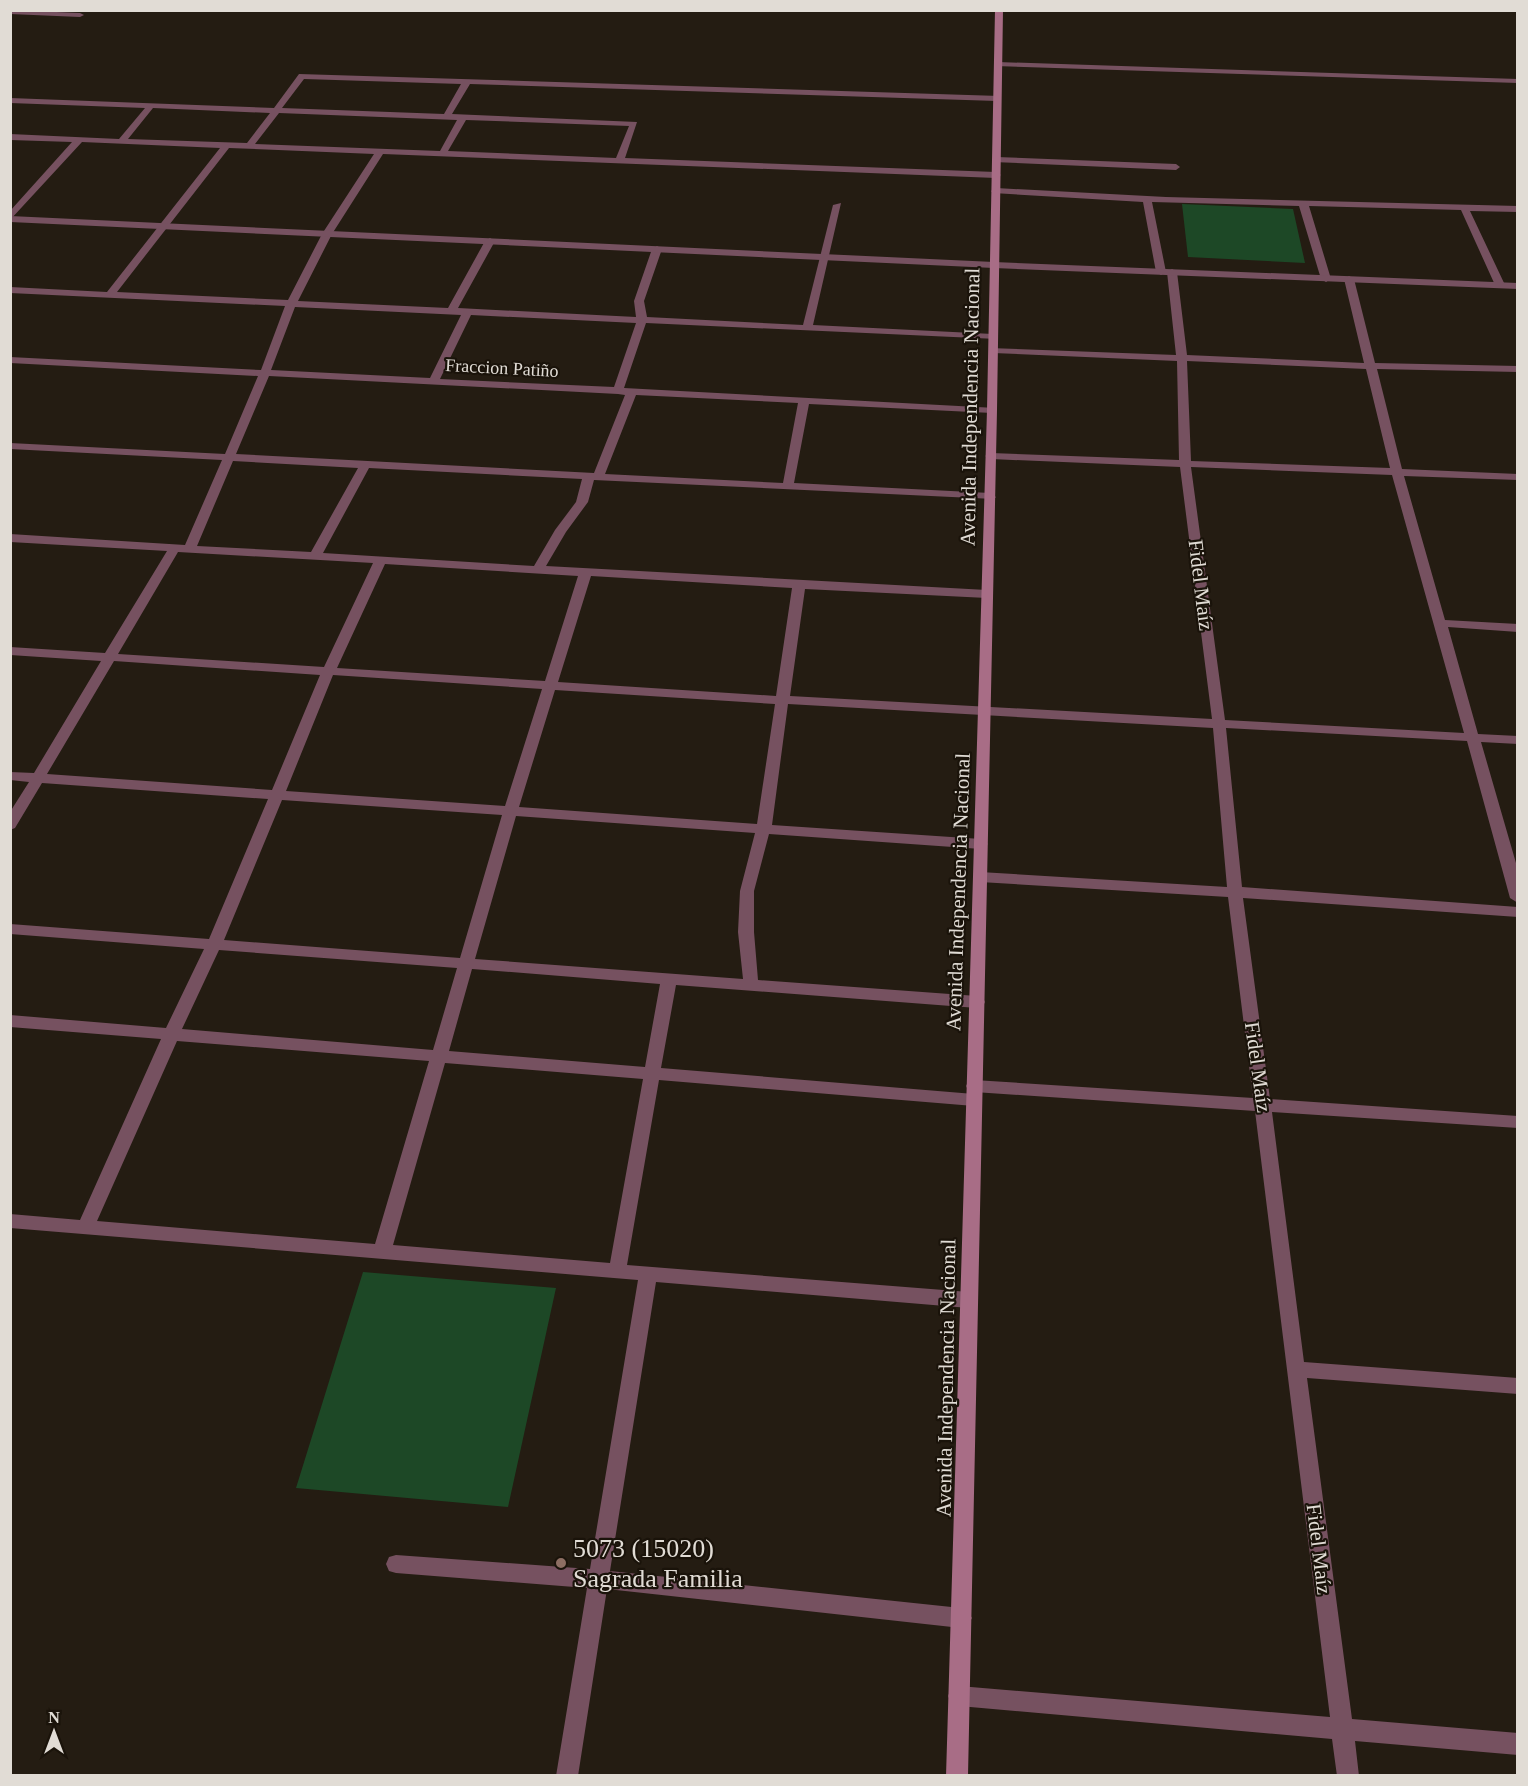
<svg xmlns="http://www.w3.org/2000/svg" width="1528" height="1786" viewBox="0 0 1528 1786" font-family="Georgia,serif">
<rect width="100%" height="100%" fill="#241c12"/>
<path fill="#1d4826" d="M1182 204 1293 209 1305 263 1188 257Z
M363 1272 556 1288 508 1507 296 1488Z"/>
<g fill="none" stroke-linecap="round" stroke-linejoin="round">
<path fill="#765160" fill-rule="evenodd" d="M10 10 80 13 84 15 80 17 10 14Z
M998 62 1518 79V83L995 66 994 64Z
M299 74 1000 96V100L997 101 470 84 452 114 637 122 625 158 996 172 1001 175 996 178 383 154 332 234 298 301 448 308 485 241 490 238 495 241 458 308 636 317 634 301 652 249 657 246 662 249 644 301 647 317 803 325 833 205 841 203 813 325 993 334 997 335V339L646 323 624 388 996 408 997 410 992 413 809 404 794 483 990 493 996 497 994 499 594 480 588 502 566 532 546 566 987 590 993 594 987 598 805 589 790 696 1212 719 1180 467 991 459 985 456 991 453 1179 460 1177 361 993 353 989 352V348L1176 355 1167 272 1172 269 1177 272 1187 355 1364 363 1344 279 1349 276 1354 279 1375 363 1518 366V372L1377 369 1402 469 1518 474V480L1404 476 1445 620 1518 624V632L1448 627 1478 734 1518 736V744L1481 742 1518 870V903L1510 898 1467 741 1226 728 1242 887 1518 907V917L1243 898 1270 1099 1518 1116V1128L1272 1112 1304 1362 1518 1378V1394L1307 1378 1352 1719 1518 1733V1755L1355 1741 1359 1776H1337L1332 1739 959 1706 951 1703 948 1696 951 1689 959 1686 1330 1717 1255 1111 974 1092 968 1090 966 1086 968 1082 974 1080 1253 1098 1228 897 980 882 973 877 980 872 1227 887 1213 728 788 704 772 825 981 839 988 844 981 849 769 834 754 891V932L758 980 977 996 983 998 985 1002 983 1006 977 1008 676 985 661 1068 974 1094 980 1096 982 1100 980 1104 974 1106 659 1080 627 1265 969 1292 976 1295 978 1300 976 1305 969 1308 656 1282 610 1571 961 1608 968 1611 972 1618 968 1625 961 1628 607 1589 578 1776H556L587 1588 396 1573 389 1571 386 1564 389 1557 396 1555 590 1569 638 1280 10 1228V1214L80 1220 161 1039 10 1027V1015L166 1028 204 949 10 934V924L209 939 268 799 42 783 15 828 10 830V812L29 782 10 780V772L34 773 101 661 10 655V647L105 653 167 551 10 542V534L185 545 222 460 10 449V443L225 454 258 376 10 363V357L261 370 285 306 10 293V287L107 292 220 148 82 142 10 220V211L72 142 10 140V134L119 139 145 108 10 103V98L274 108ZM304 79 461 84 444 114 282 108ZM153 108 270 113 247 143 128 139ZM279 113 457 120 440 151 255 144ZM466 120 629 126 616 158 448 151ZM229 148 374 154 322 234 288 300 117 292ZM295 307 461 315 430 378 271 370ZM471 315 636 323 614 387 440 379ZM1187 361 1366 369 1390 468 1191 461ZM269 376 618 394 625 395 594 473 236 454ZM636 395 798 403 783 483 605 474ZM233 461 358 468 311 552 197 546ZM1191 467 1392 475 1464 733 1225 720ZM369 468 582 479 576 502 555 530 534 566 323 553ZM178 552 373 563 324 667 118 654ZM385 564 578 576 545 681 337 668ZM591 576 792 588 776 696 558 682ZM114 661 320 675 272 790 47 774ZM333 675 542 689 505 806 286 791ZM555 690 775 704 757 824 519 807ZM282 800 502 815 460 958 224 940ZM516 816 755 833 740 891 738 932 743 979 475 959ZM219 950 457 968 433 1050 182 1029ZM472 969 660 984 645 1067 449 1051ZM177 1041 429 1061 375 1244 97 1221ZM445 1063 643 1079 610 1263 393 1245Z
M996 157 1176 164 1180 167 1176 170 993 162 992 160Z
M996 188 1166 197 1518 206V212L1470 211 1505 285 1500 288 1495 285 1461 210 1309 206 1331 279 1326 282 1321 279 1299 206 1152 202 1166 272 1161 275 1156 272 1143 202 993 193 991 191Z"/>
<path fill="#765160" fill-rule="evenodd" d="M10 216 994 262 1518 283V289L994 268 10 222Z"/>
<path fill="#a86d86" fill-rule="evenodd" d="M995 10H1003L997 410 968 1776H946L987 410Z"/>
</g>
<circle fill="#8d6e63" stroke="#1a130a" stroke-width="2" cx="561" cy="1563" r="6"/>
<g text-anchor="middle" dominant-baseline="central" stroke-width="4.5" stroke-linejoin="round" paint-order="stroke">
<g font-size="18" fill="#e1dcd5" stroke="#1a130a">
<text transform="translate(502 368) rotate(3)">Fraccion Patiño</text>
</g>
<g font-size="21" fill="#e1dcd5" stroke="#1a130a">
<text transform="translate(970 407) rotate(-89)">Avenida Independencia Nacional</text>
<text transform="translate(1201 585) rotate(83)">Fidel Maíz</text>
<text transform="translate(958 892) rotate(-88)">Avenida Independencia Nacional</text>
<text transform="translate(1258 1067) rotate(82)">Fidel Maíz</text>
<text transform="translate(946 1378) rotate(-89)">Avenida Independencia Nacional</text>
<text transform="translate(1319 1549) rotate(83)">Fidel Maíz</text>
</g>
<g font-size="26" fill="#e1dcd5" stroke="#1a130a" text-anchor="start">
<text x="573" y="1548">5073 (15020)<tspan x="573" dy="30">Sagrada Familia</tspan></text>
</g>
</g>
<rect width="1528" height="1786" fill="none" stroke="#e1dcd5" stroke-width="24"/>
<g transform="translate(54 1732)" stroke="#1a130a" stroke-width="4.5" paint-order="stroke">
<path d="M0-4.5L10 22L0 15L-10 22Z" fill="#e1dcd5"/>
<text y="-9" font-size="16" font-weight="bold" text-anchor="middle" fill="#e1dcd5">N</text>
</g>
</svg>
